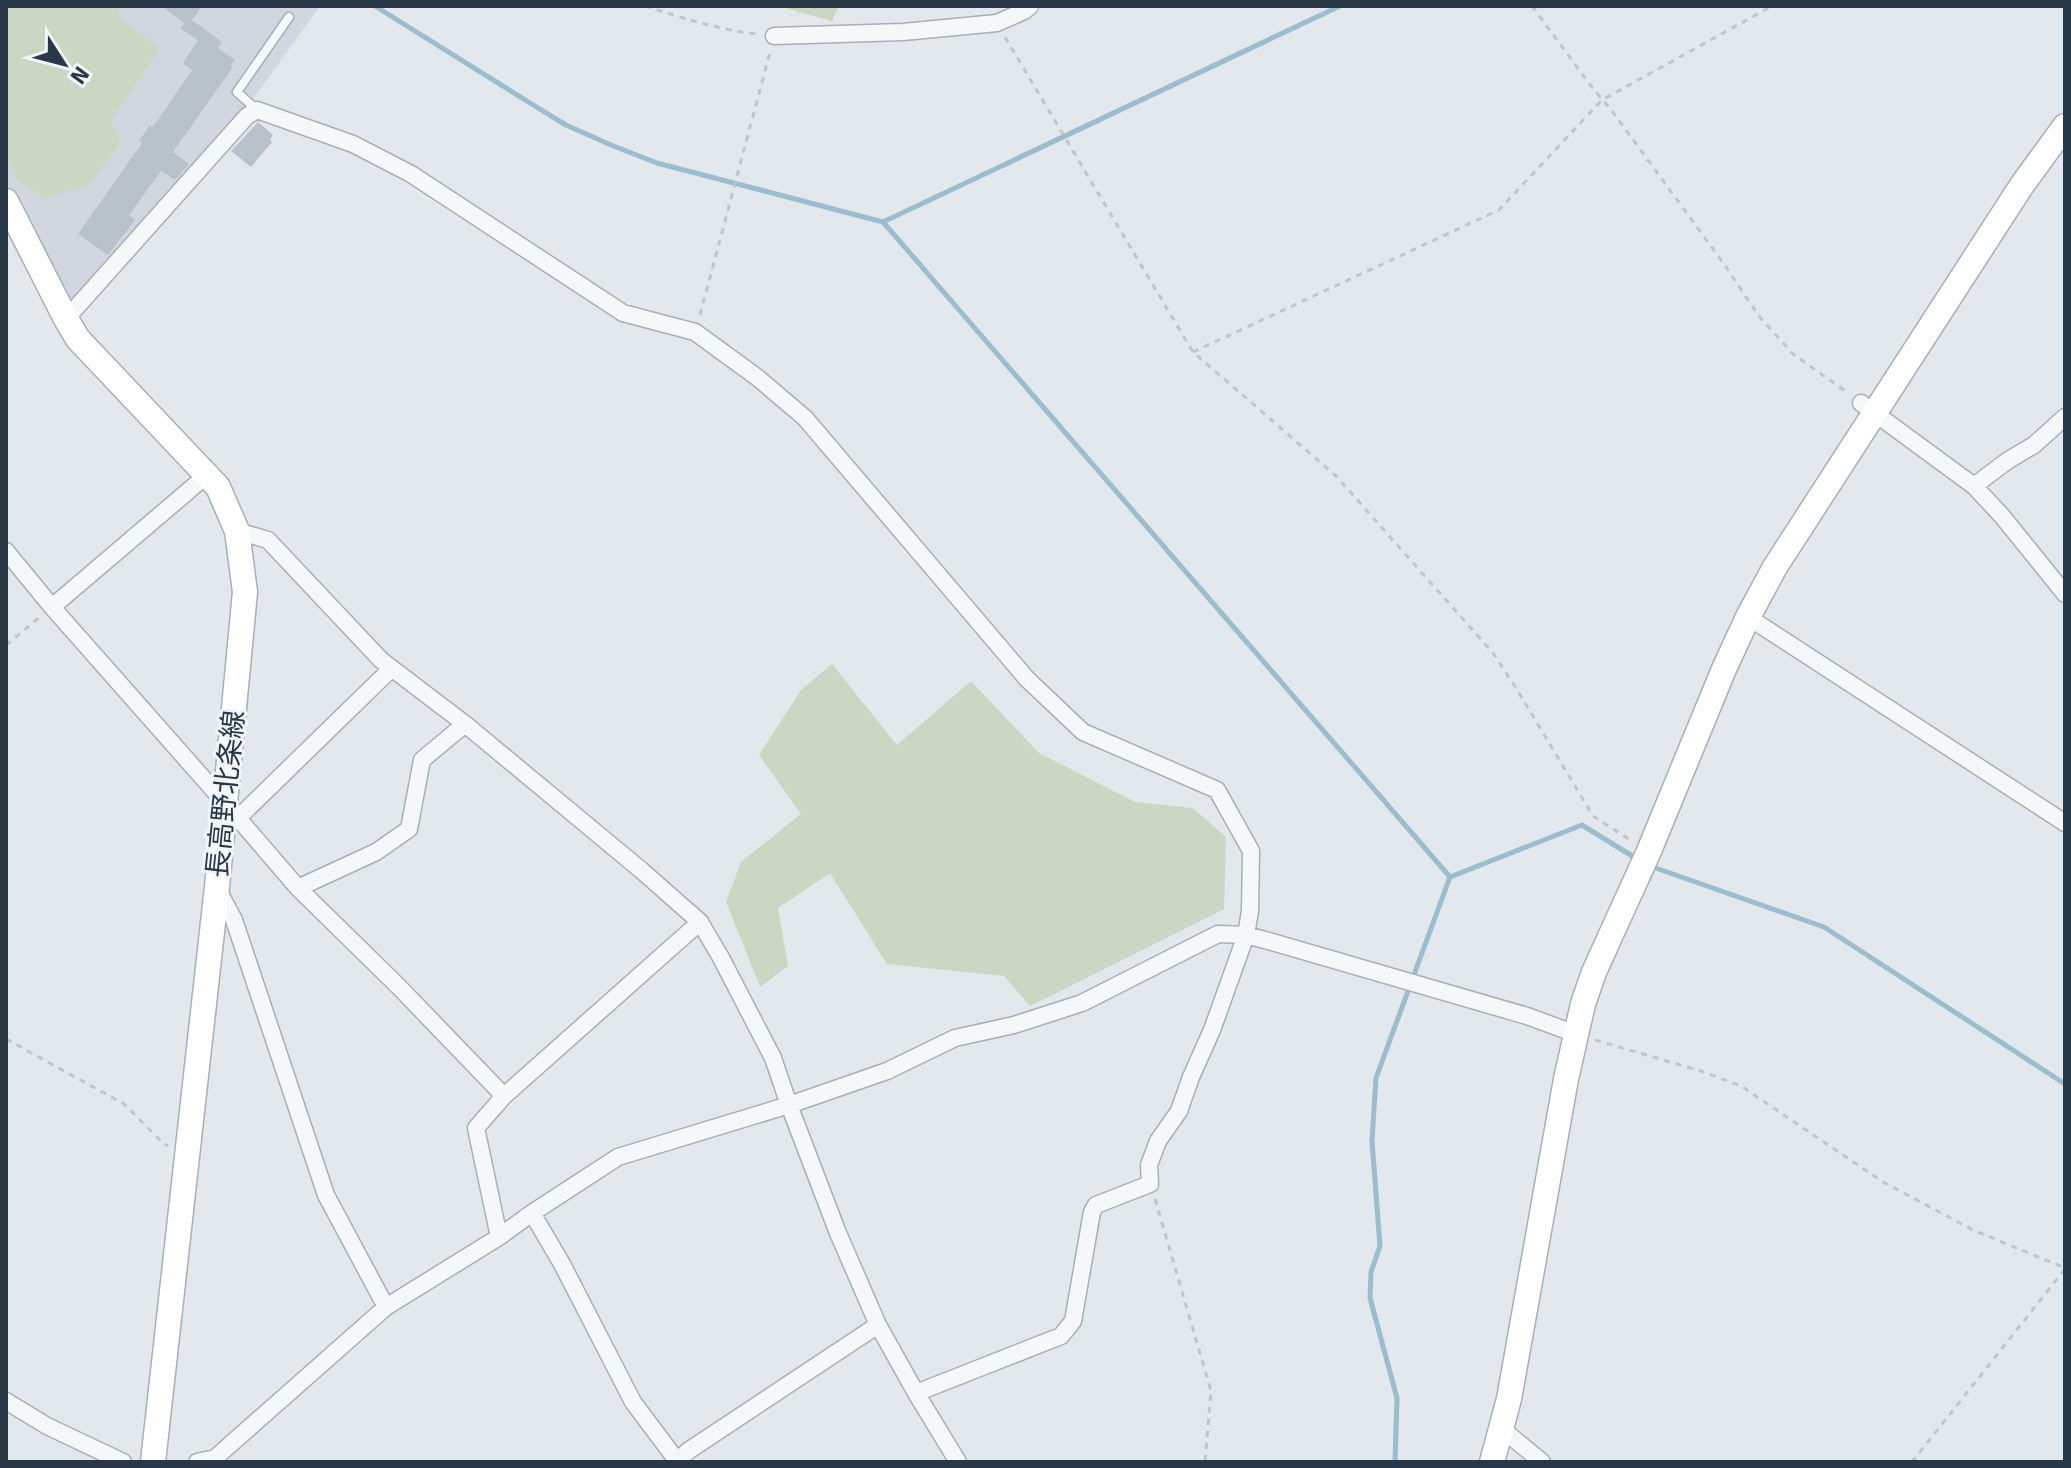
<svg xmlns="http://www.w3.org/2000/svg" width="2071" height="1468" viewBox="0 0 2071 1468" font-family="Signika,'Noto Sans JP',sans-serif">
<rect width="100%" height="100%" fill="#e2e8ec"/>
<path fill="#d0d7de" d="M6 6H320L253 99 79 298 67 302 6 189Z"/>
<path fill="#cbd7c2" d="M6 6H120L119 18 157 46 158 52 111 122 121 141 91 184 44 198 18 180 6 157Z
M778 6H839L832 21Z
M832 664 897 745 971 681 1039 753 1135 802 1193 808 1226 837 1224 909 1030 1006 1004 976 887 964 830 873 778 908 788 966 760 987 726 902 741 862 801 814 759 755 801 690Z"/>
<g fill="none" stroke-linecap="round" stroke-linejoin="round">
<path stroke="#9abdcf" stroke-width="5" d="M375 6 530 103 566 125 611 145 657 163 883 222 1340 6
M883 222 1450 877 1376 1078 1372 1141 1380 1246 1371 1272 1370 1298 1397 1398 1395 1462
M1650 866 1824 927 2065 1084
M1450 877 1582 825 1637 859"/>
</g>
<path fill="#b9c2ca" d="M161 6H202L192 20 222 42 218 48 235 60 231 65 233 67 173 152 189 164 175 180 161 171 129 215 135 220 108 255 78 234 142 143 139 141 150 125 153 127 192 70 183 63 198 40 180 28 184 23Z
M258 122 273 135 270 140 272 142 251 167 231 151Z"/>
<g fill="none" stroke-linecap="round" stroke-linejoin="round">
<g stroke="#a6b0b7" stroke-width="11">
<path id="lane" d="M257 110 237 92 289 17"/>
</g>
<g stroke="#a6b0b7" stroke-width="19">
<path id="street" d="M774 36 903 32 997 23 1024 11 1030 6
M66 319 247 116 257 110 353 144 411 174 623 313 695 332 758 378 805 418 1027 679 1083 732 1217 790 1251 851 1250 911 1246 935 1212 1030 1191 1077 1179 1111 1158 1141 1149 1165 1150 1184 1096 1205 1092 1212 1073 1321 1061 1336 916 1393
M1861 403 1974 486 2002 516 2065 594
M1974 486 2007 461 2034 445 2065 417
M237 531 268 540 381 660 465 724 641 870 700 922 720 956 773 1058 789 1105 838 1233 878 1325 916 1393 958 1462
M6 551 52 607 225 803 298 888 400 988 504 1096
M52 607 207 475
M1748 617 2065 823
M238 818 392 668
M217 888 234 920 326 1195 386 1307
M298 888 376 852 409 829 422 760 465 724
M532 1213 562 1264 633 1402 678 1462
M499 1237 476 1128 504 1096 700 922
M6 1401 47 1426 123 1462
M1502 1429 1542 1462
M678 1461 688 1451 878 1325
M197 1462 215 1458 386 1307 499 1237 532 1213 618 1157 789 1105 887 1071 955 1038 1014 1025 1082 1003 1218 934 1246 935 1265 940 1527 1016 1576 1034"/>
</g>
<g stroke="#a6b0b7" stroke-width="27">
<path id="secondary" d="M6 201 66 319 78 339 218 487 237 531 245 592 217 887 153 1462
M1492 1462 1509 1399 1566 1079 1583 1004 1594 972 1649 851 1724 669 1748 617 1775 567 2022 185 2065 126"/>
</g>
<path stroke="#c0c6ca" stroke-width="3" stroke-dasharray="6 6" stroke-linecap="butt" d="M645 6C683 18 719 30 758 34
M1532 6 1591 86 1612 111 1724 264 1758 315 1793 354 1848 393
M1005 37 1193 352 1336 476 1493 653 1516 688 1593 816 1630 840
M700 315 770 52
M1193 352 1499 210 1602 100 1772 6
M6 645 40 617
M6 1039 124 1104 164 1144 168 1146
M1595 1040 1701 1071 1741 1086 1883 1182 1973 1230 2065 1268
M1155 1199 1211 1391 1205 1462
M1912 1462 2065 1269"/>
<use href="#lane" stroke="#f5f8f9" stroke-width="8"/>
<use href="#street" stroke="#f5f8f9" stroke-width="16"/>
<use href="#secondary" stroke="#fff" stroke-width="24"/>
</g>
<g text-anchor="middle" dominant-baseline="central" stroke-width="6" stroke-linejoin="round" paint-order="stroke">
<g font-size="28" fill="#283846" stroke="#f2f6f9">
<text transform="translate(226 794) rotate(-84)">長高野北条線</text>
</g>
</g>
<rect width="2071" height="1468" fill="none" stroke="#283846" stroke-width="16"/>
<g transform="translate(64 64) rotate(126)" stroke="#f2f6f9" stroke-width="6" paint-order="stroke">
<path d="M0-6L14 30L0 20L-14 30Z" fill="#283846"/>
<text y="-12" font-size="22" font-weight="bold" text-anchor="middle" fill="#283846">N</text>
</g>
</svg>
